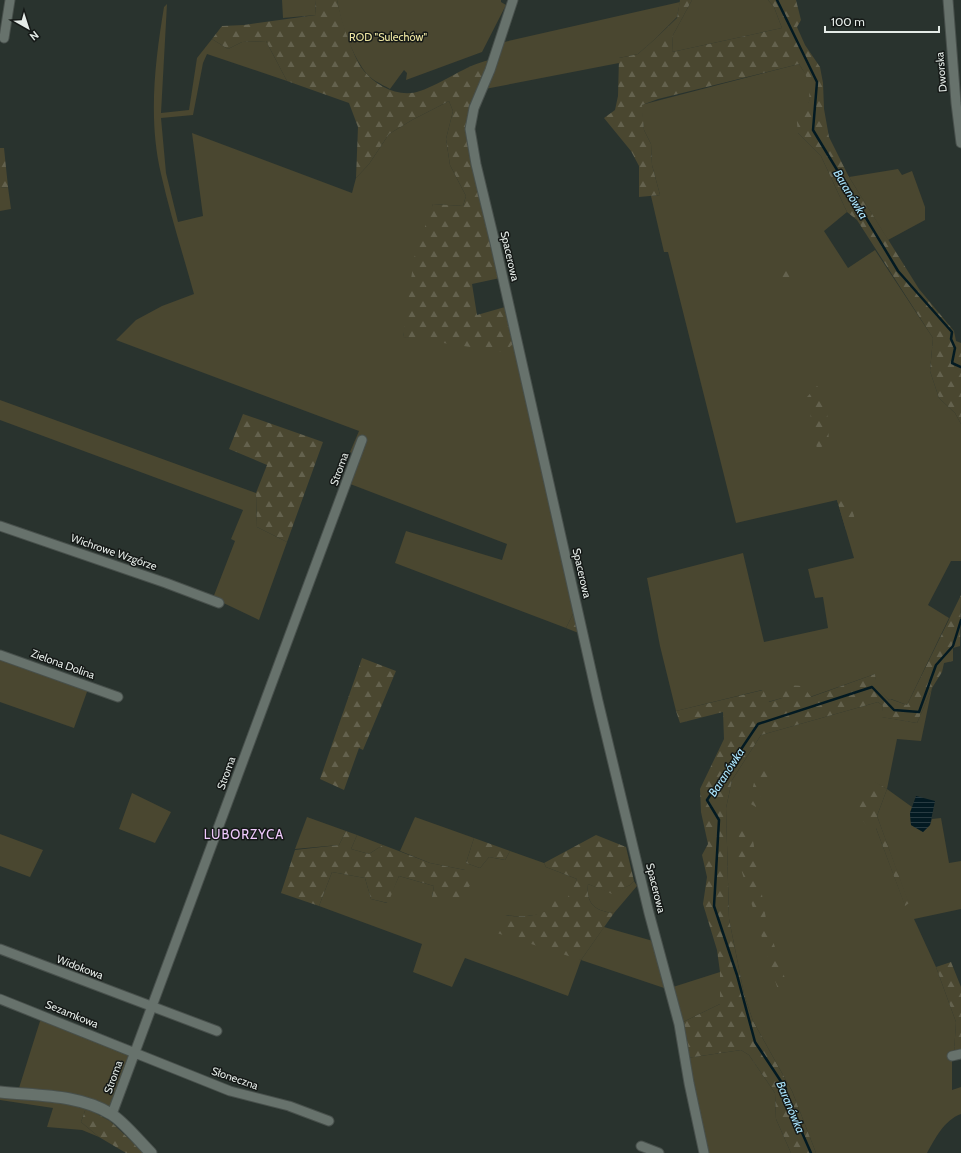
<svg xmlns="http://www.w3.org/2000/svg" width="961" height="1153" viewBox="0 0 961 1153" font-family="Cabin,sans-serif">
<defs>
<pattern id="forest-firs" width="22" height="20" patternUnits="userSpaceOnUse"><rect width="22" height="20" fill="#4a4730"/><path d="M5 1l3.5 6h-7zM16 11l3.5 6h-7z" fill="#64624e"/></pattern>
<pattern id="water-rules" width="6" height="5" patternUnits="userSpaceOnUse"><rect width="6" height="5" fill="#031a22"/><path d="M0 2.5h6" fill="none" stroke="#283b42"/></pattern>
</defs>
<rect width="100%" height="100%" fill="#29332e"/>
<path fill="#4a4730" fill-rule="evenodd" d="M282 0H315L316 15 283 18Z
M337 0H501V2L506 5 482 52 406 80 407 73 404 70 390 89C381 84 369 79 363 69 350 50 341 23 337 0Z
M692 0H768L774 7 782 28 672 52 673 35Z
M680 2 677 17 654 40 638 54 619 58V63L485 89 504 42Z
M167 4 161 113 189 110 197 58 212 39 228 49 242 42 266 41 287 81 207 54 203 63 193 115 161 118 166 173 178 222 203 216 192 133 352 193 356 178 369 164 389 134 412 120 449 101 453 111 446 139 450 165 466 196 463 206 433 204 403 337 514 343 575 610 566 628 395 563 406 531 502 560 507 544 345 482 355 455 350 452 359 431 116 340 136 320 162 306 194 294C183 254 170 214 161 174 148 119 155 61 164 7Z
M799 64C802 69 807 75 809 80 814 98 804 117 798 133L821 156 847 212 824 231 848 268 875 250 933 338 930 371 939 398 955 413 961 424V561H951L928 605 949 618 907 705 891 699 889 700 876 687 875 674 810 697 782 698 768 702 762 690 676 711 660 646 647 578 743 553 764 642 828 628 823 597 815 598 808 569 854 558 837 500 736 523 668 252H664L651 196 660 195 652 165 651 144 644 130 641 105Z
M898 169 902 175 912 171 925 207V220L888 240 849 177Z
M8 187 11 209 0 211V188Z
M0 400 256 493 257 527 287 542 259 620 213 598 235 541 231 539 243 510 0 420Z
M0 656 88 689 74 728 0 702Z
M932 688 921 741 897 739 887 789 912 807 910 813 911 825 923 832 930 825 932 819 941 818 949 863 961 861V909L914 919 936 967 956 1022 954 1053 952 1058V1090L961 1087V1114C944 1120 935 1139 927 1153H816L792 1091 753 1021 744 994 729 919 726 808 732 780 761 735 878 702 883 706 882 717 917 723ZM872 781 887 789 877 816 908 902 905 905 876 828Z
M132 793 171 812 155 843 119 829Z
M307 817 346 831 339 845 295 849Z
M415 817 474 838 466 863 480 868 489 857 505 860 510 851 544 863 546 867 577 879C574 885 572 892 569 897 555 916 525 918 505 915L581 960 604 927 653 941 667 989 581 960 568 996 465 958 452 987 413 972 422 944 319 906 332 872 365 878 371 899 387 903 399 876 434 886 432 897 465 870 430 863 400 851Z
M0 834 43 850 30 877 0 866Z
M357 835 383 845 369 854 351 849Z
M634 881 637 886 614 913C595 911 586 904 588 884L612 893 630 885Z
M720 972V1004L683 1022 673 987Z
M41 1018 130 1054 110 1109 51 1093 19 1088Z
M741 1050 749 1055 775 1093 776 1119 791 1153H707L687 1058Z
M0 1096 55 1101 86 1108 81 1122 99 1137 82 1130 47 1127 53 1108 0 1100Z"/>
<path fill="url(#forest-firs)" d="M315 0H337C341 19 352 56 364 71 377 87 400 98 420 91 444 83 465 65 490 60L467 127 500 278 472 284 477 315 505 307 514 343 504 352 403 337 414 258 433 204 463 206 466 196 450 165 446 139 453 111 449 101 412 120 389 134 369 164 356 178 358 127 349 103 287 81 266 41 242 42 228 49 212 39 222 26 244 25 316 15Z
M680 0H692L673 35 672 52 782 28 774 7 768 0H796L801 20 797 27 805 45 820 67 823 83 824 109 829 137 849 177 919 289 954 331 956 341 961 343V424L955 413 939 398 930 371 933 338 857 220 847 212 821 156 798 133 796 113 809 102C810 84 809 79 799 64L658 99 642 105 644 130 651 144 652 165 660 195 639 197V166L631 151 604 118 615 110 618 96 619 58 638 54 654 40 677 18Z
M0 148H4L8 187 0 188Z
M782 267H792L795 272 788 278H775L774 269Z
M817 386 826 396 829 442 827 444 817 449 807 397Z
M243 414 323 442 287 542 257 527 256 493 267 465 229 449Z
M843 496 850 500 855 520 846 530 837 500Z
M961 595 960 646 953 648V661L944 663 942 672 932 688 917 723 881 717 883 706 878 702 761 735 732 780 726 808 729 919 744 994 753 1021 792 1091 816 1153H791L776 1119 775 1093 749 1055 741 1050 687 1058 683 1022 720 1004V972L717 950 703 904 707 877 702 855 708 844 701 812 700 789 724 739 723 712 680 723 676 711 763 690 769 702 782 698 786 685 803 686 811 697 875 674 877 687 889 700 890 699 907 705Z
M575 610 581 634 566 628Z
M362 658 396 671 363 750 359 748 344 790 320 779Z
M759 762 772 767 756 807 749 803Z
M872 780 887 789 877 816 909 903 905 906 876 828 866 825 857 812Z
M751 828 766 919 787 985 778 990 737 856 739 831Z
M346 831 357 835 351 849 369 854 383 845 430 863 465 870 473 882 458 900 432 897 434 886 399 876 388 903 371 899 365 878 332 872 319 906 281 893 295 850 339 845Z
M596 835 626 847 634 881 630 885 612 894 588 884C586 904 595 911 614 913L581 960 497 933 505 915C523 918 537 916 554 908L546 903 550 898 568 897 577 879 546 867 544 863Z
M474 838 510 851 505 860 489 857 480 868 466 863Z
M951 962 961 987V1051L954 1053 956 1022 936 967Z
M86 1108 110 1121 144 1153H126L99 1137 81 1122Z"/>
<path fill="url(#water-rules)" d="M916 796 935 801 930 825 923 832 911 825 910 813Z"/>
<g fill="none" stroke-linecap="round" stroke-linejoin="round">
<path stroke="#031a22" stroke-width="2.5" d="M777 0 817 82 813 130 898 271 952 332 951 339 955 348 952 363 961 367
M811 1153 785 1094 786 1089 755 1042 737 975 714 906 719 820 707 800 758 724 872 687 894 710 919 712 936 665 953 646 961 620"/>
<g stroke="#48504c" stroke-width="11">
<path id="minor" d="M513 0 490 70 474 108 470 129 476 164 495 243 598 701 649 913 679 1024 689 1083 704 1153
M948 0 956 103 961 143
M4 38 10 0
M0 526 166 583 219 603
M0 655 118 697
M0 949 217 1031
M0 999 230 1091 289 1106 329 1121
M952 1056 961 1054
M112 1114 362 440
M641 1146 659 1153"/>
</g>
<g stroke="#48504c" stroke-width="13">
<path id="tertiary" d="M0 1092C36 1096 79 1094 111 1114 123 1121 140 1142 151 1153"/>
</g>
<use href="#minor" stroke="#67726c" stroke-width="9"/>
<use href="#tertiary" stroke="#67726c" stroke-width="11"/>
</g>
<g text-anchor="middle" dominant-baseline="central" stroke-width="3" stroke-linejoin="round" paint-order="stroke">
<g font-size="11" fill="#efe7a3" stroke="#151917">
<text x="388" y="37">ROD "Sulechów"</text>
</g>
<g font-size="11" fill="#e4ebe7" stroke="#151917">
<text transform="translate(941 72) rotate(-95)">Dworska</text>
<text transform="translate(510 256) rotate(77)">Spacerowa</text>
<text transform="translate(339 469) rotate(-70)">Stroma</text>
<text transform="translate(114 552) rotate(19)">Wichrowe Wzgórze</text>
<text transform="translate(582 573) rotate(77)">Spacerowa</text>
<text transform="translate(63 664) rotate(20)">Zielona Dolina</text>
<text transform="translate(226 773) rotate(-70)">Stroma</text>
<text transform="translate(656 888) rotate(76)">Spacerowa</text>
<text transform="translate(80 967) rotate(21)">Widokowa</text>
<text transform="translate(72 1014) rotate(22)">Sezamkowa</text>
<text transform="translate(113 1077) rotate(-70)">Stroma</text>
<text transform="translate(235 1078) rotate(19)">Słoneczna</text>
</g>
<g font-size="12" font-style="italic" fill="#aae5fe" stroke="#151917">
<text transform="translate(851 194) rotate(59)">Baranówka</text>
<text transform="translate(726 772) rotate(-57)">Baranówka</text>
<text transform="translate(791 1107) rotate(67)">Baranówka</text>
</g>
<g font-size="13" letter-spacing="1" fill="#efc9fc" stroke="#151917">
<text x="244" y="834">LUBORZYCA</text>
</g>
</g>
<g transform="translate(28 28) rotate(141)" stroke="#151917" stroke-width="3" paint-order="stroke">
<path d="M0-3L7 15L0 10L-7 15Z" fill="#e4ebe7"/>
<text y="-6" font-size="11" font-weight="bold" text-anchor="middle" fill="#e4ebe7">N</text>
</g>
<path d="M825 26v6h114v-6" fill="none" stroke="#e4ebe7" stroke-width="2"/>
<text x="831" y="26" font-size="12" fill="#e4ebe7" stroke="#151917" stroke-width="3" paint-order="stroke">100 m</text>
</svg>
